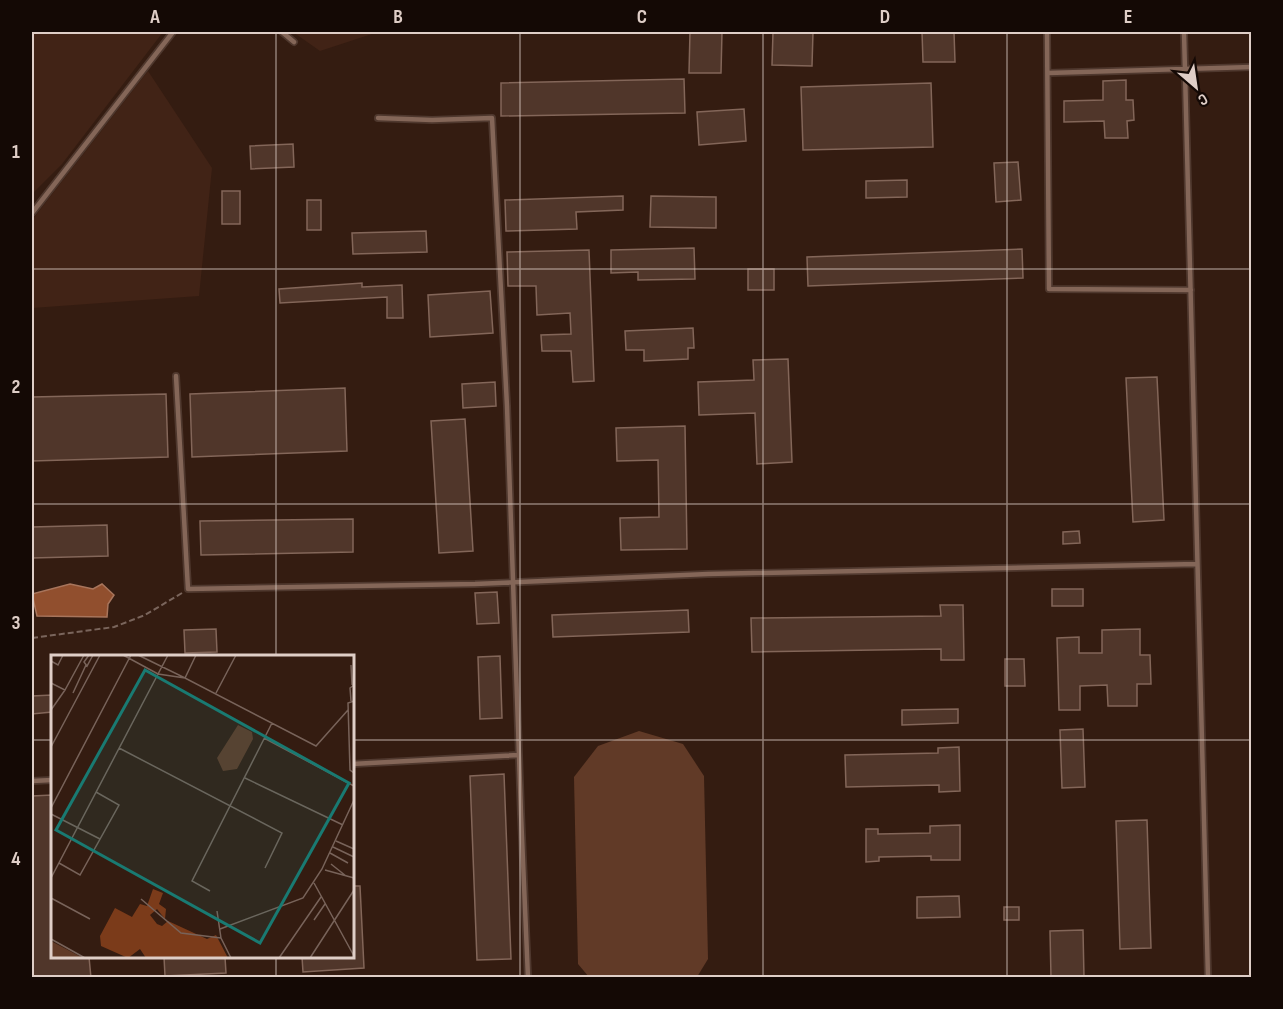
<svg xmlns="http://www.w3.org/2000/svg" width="1283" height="1009" font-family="'Sofia Sans Condensed',sans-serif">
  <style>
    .built { fill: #412316 }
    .green { fill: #613a27 }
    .water { fill: #914f2e; stroke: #a8755c; stroke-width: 1.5 }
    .building { fill: #50362a; stroke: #836659; stroke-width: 1.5 }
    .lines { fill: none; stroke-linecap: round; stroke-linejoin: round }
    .service-casing { stroke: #4f382e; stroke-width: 8 }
    .path { stroke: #7a655c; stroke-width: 2; stroke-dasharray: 6 3; stroke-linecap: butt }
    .service { stroke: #846658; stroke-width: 4.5 }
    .grid { fill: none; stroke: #dfcec7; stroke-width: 1.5; stroke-opacity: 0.55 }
    .inset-road { fill: none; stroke: #78635a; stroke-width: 1.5 }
    .view { fill: #197a72; fill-opacity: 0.15; stroke: #197a72; stroke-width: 3 }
    .inset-edge { fill: none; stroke: #dfcec7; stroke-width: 3 }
    .neatline { fill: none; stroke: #dfcec7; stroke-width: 2 }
    .grid-label { font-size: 20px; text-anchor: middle; font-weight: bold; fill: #dfcec7 }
  </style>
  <rect width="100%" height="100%" fill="#341c11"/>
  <path class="built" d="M32,32H163L62,164L32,194Z
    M293,32H378L320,51Z
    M148,71L212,168L199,296L32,308V220Z"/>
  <path class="green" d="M639,731L683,744L704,776L708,959L697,977H589L578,964L574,777L598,746Z"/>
  <path class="water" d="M70,584L93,589L102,584L114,595L108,604L107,617L37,616L32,594Z"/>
  <path class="building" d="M690,32H722L721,73H689Z
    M773,32H813L812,66L772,65Z
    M922,32H954L955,62H923Z
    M684,79L685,113L501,116V83Z
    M1126,80V100H1133L1134,120L1127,121L1128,138H1105L1104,121L1064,122V101L1103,100V81Z
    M931,83L933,147L803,150L801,87Z
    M744,109L746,141L699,145L697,112Z
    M293,144L294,167L251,169L250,146Z
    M1018,162L1021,200L996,202L994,163Z
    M907,180V197L866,198V181Z
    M222,191H240V224H222Z
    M623,196V210L576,212L577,229L506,231L505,200Z
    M651,196L716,197V228L650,227Z
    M307,200H321V230H307Z
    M426,231L427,252L353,254L352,233Z
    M694,248L695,279L638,280V272L611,273V250Z
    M1022,249L1023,278L808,286L807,257Z
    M589,250L594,381L573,382L571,351H542L541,335L571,334L570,313L537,315L536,286H508L507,252Z
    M748,269H774V290H748Z
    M362,283V287L402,285L403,318H387V297L280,303L279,289Z
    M490,291L493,333L430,337L428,295Z
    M693,328L694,348H688V359L644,361V350H626L625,331Z
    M788,359L792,462L757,464L755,413L699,415L698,382L754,380L753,360Z
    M1157,377L1164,520L1133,522L1126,378Z
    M495,382L496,406L463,408L462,384Z
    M345,388L347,451L192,457L190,394Z
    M166,394L168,457L32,461V397Z
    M465,419L473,551L439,553L431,421Z
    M685,426L687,549L621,550L620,518L659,517L658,460L617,461L616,428Z
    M353,519V552L201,555L200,521Z
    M107,525L108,556L32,558V527Z
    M1079,531L1080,543L1063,544V532Z
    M1052,589H1083V606H1052Z
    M497,592L499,623L477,624L475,593Z
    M940,605H963L964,660H941V649L752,652L751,618L941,616Z
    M688,610L689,632L553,637L552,615Z
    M216,629L217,652L185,653L184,630Z
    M1140,629V655H1150L1151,684H1137V706H1108L1107,685L1080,686V710H1059L1057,638L1079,637V653H1102V630Z
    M500,656L502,718L480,719L478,657Z
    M1005,659H1024L1025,686H1005Z
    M52,695V712L32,714V696Z
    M958,709V723L902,725V710Z
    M1083,729L1085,787L1062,788L1060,730Z
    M959,747L960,791L939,792V785L846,787L845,755L938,753V748Z
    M504,774L511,959L477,960L470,776Z
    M52,795V957H89L91,978H32V796Z
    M1147,820L1151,948L1120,949L1116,821Z
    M960,825V860H931V856L879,857V861L866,862V829H878V834L930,833V826Z
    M352,886H360L364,968L303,972L302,957H352Z
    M959,896L960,917L917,918V897Z
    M1004,907H1019V920H1004Z
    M1083,930L1084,978H1051L1050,931Z
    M164,957H225L226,973L165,976Z"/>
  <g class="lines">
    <g class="service-casing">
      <path id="service" d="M282,32L294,42
        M1047,32L1049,289L1191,290
        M1184,32L1208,978
        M1048,73L1252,67
        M378,118L432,120L492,118L507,406L521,814L528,978
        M32,213L173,32
        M176,376L188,589L475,584L708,574L1197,564
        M352,764L519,755
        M32,781L52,780"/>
    </g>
    <path class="path" d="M32,638L114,627L145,615L182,593"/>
    <use href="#service" class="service"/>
  </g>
  <path class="grid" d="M276,32V656M520,32V978M763,32V978M1007,32V978M32,269H1252M32,504H1252M32,740H52M352,740H1252M276,956V978"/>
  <g transform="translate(51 655)">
    <rect width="303" height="303" fill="#341c11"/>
    <path d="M187,70L201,77L202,84L186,114L172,116L166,103ZM0,286L32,303H0Z" fill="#613a27"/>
    <path d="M102,234L112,238L108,249L115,254L114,264L106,254L99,260L106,269L111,271L117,266L156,284L165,280L177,303H95L89,294L77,303L50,291L49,281L64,253L81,262L89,249L96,251Z" fill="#7b3b1a"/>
    <path class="inset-road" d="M38,0L33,7L36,11L42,0M72,0L107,19L134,23L265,91L297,55M87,0L134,23L145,0M0,6L7,10L12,0M300,10L301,30M0,28L14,35L0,55M14,35L33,0M22,38L35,10M165,38L185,0M300,46L299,33L303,30M303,46L297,48L299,115L303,118M213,83L303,131M0,92L49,0M68,93L231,178L214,213M194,123L292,170M0,153L80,0M0,159L49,184M285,186L303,194M282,192L303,202M279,198L297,208M8,208L29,220L68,150L45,137M280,209L295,221M274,215L303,223M0,223L117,0M263,228L303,301M159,236L141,226L221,68M0,243L39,264M90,244L130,278L170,283M166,256L170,283L180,303M263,265L274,249M169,274L252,243L271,214L303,145M0,284L34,303M228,303L270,242M259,303L303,235"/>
    <path class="view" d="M94,15L298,128L209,288L5,175Z"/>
    <rect width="303" height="303" class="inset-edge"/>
  </g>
  <rect width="1283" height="1009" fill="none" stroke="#140905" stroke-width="66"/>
  <g transform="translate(1196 87) rotate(151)" stroke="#140905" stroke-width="4.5" paint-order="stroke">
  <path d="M0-4.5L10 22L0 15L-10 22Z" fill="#dfcec7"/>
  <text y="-9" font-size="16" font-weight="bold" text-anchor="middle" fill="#dfcec7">С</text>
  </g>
  <rect x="33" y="33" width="1217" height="943" class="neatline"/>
  <g class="grid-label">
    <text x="155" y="23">A</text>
    <text x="398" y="23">B</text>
    <text x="642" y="23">C</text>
    <text x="885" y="23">D</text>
    <text x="1128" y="23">E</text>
    <text x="16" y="158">1</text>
    <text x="16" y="393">2</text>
    <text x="16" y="629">3</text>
    <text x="16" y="865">4</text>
  </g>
</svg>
